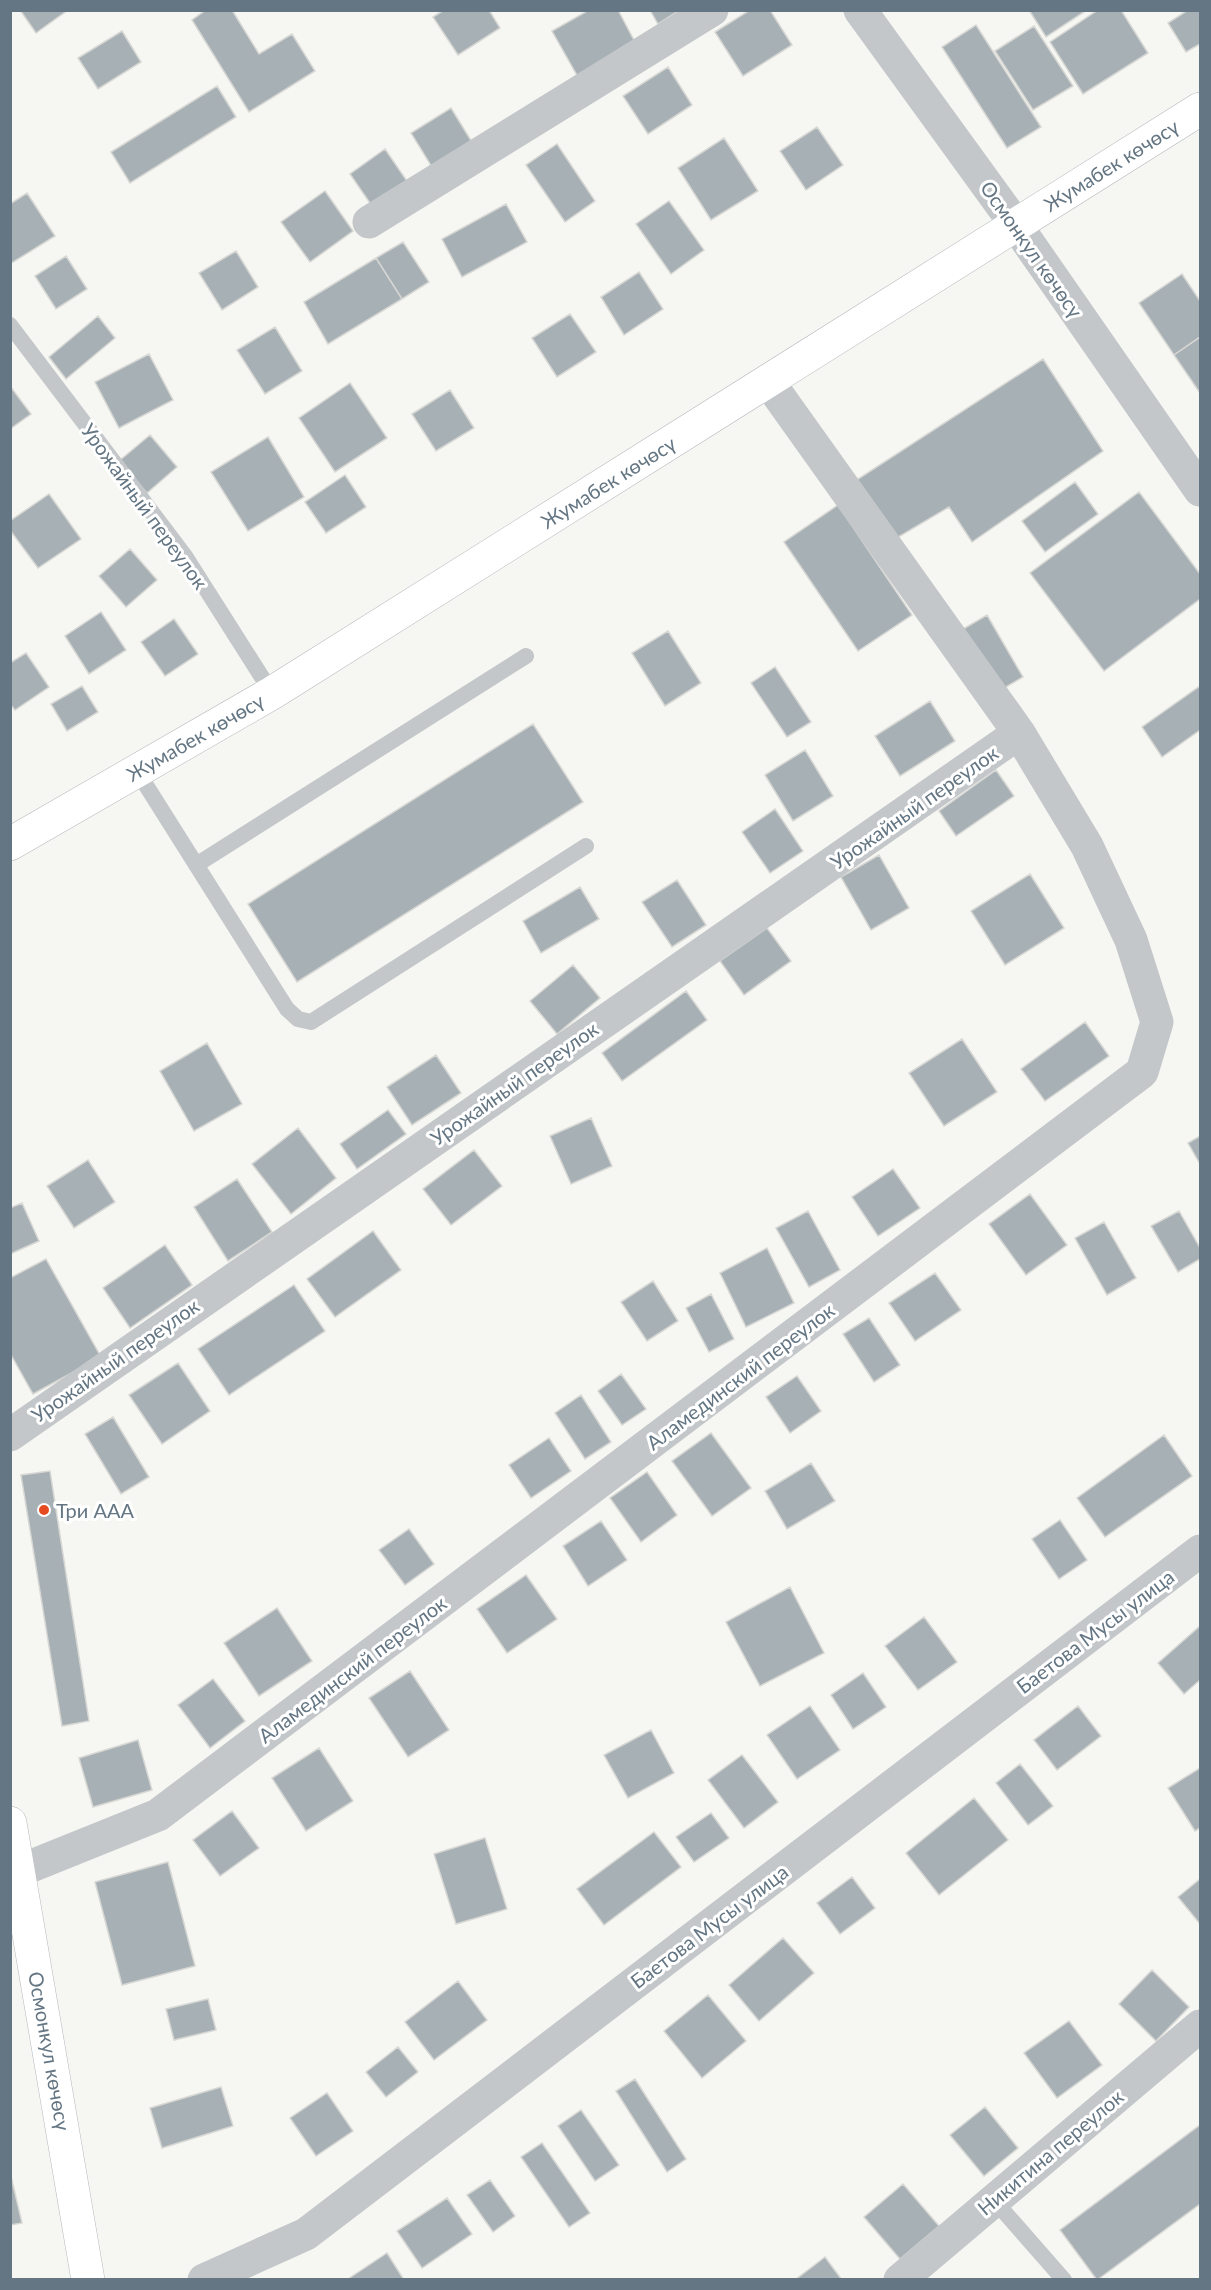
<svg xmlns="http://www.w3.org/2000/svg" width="1211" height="2290" font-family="Lato,sans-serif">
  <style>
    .building { fill: #a7b0b5; stroke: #d7d7d4; stroke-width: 1.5 }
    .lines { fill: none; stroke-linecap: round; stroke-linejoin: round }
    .secondary-casing { stroke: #b3b9bd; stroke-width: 34 }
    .lane { stroke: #c3c7ca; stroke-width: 16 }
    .street { stroke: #c3c7ca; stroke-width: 33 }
    .secondary { stroke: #fff; stroke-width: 33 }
    .poi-dot { fill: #e64a21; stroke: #fff; stroke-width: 2 }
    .labels { text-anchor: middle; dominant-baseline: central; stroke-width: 6; stroke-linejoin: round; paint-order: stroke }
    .street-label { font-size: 20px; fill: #647683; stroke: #fff }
    .poi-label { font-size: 20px; fill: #647683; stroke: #fff; text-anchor: start }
  </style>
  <rect width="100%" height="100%" fill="#f6f6f2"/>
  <path class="building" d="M20,10H68L36,33Z
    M206,10H232L259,54L292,34L315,71L249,112L192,20Z
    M444,10H489L500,28L458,55L433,17Z
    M589,10H618L636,44L578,77L552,31Z
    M650,10H680L658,24Z
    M750,10H770L792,45L743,76L715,32Z
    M1029,10H1087L1046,37Z
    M1098,10H1121L1148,53L1083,94L1050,42Z
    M1188,10H1200V44L1186,52L1168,23Z
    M976,25L1041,127L1007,148L942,47Z
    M1034,26L1073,86L1033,110L995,51Z
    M122,31L141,62L98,89L78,58Z
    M668,67L692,105L648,134L623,96Z
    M217,86L236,117L130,183L111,152Z
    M451,108L475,147L435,172L411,133Z
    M817,127L843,165L806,190L780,151Z
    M724,138L758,191L711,220L678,168Z
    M557,144L595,201L565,222L526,165Z
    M385,149L409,184L374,209L350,174Z
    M325,191L353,231L310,262L281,222Z
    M27,193L55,236L10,264V204Z
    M669,201L704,250L671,274L636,224Z
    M506,204L527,242L462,277L442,239Z
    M403,242L429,282L402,299L376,258Z
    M236,251L258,287L222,310L199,273Z
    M66,256L87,289L56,309L35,276Z
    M376,258L402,299L328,344L304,302Z
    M639,272L663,309L624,335L601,297Z
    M1182,274L1200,301V337L1174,355L1139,303Z
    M570,314L596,352L557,377L532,338Z
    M98,316L115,338L66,379L49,357Z
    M275,327L302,371L265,394L237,350Z
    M1200,337V393L1174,355Z
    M149,354L173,400L119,428L95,382Z
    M1043,359L1103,451L972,542L949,507L895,539L855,481Z
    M350,383L387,438L335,472L299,418Z
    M10,386L31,414L10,429Z
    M450,390L474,428L436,451L412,414Z
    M150,435L177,467L147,493L119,461Z
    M268,437L304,497L248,531L211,472Z
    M345,475L366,507L326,533L305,502Z
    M1075,482L1098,514L1045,552L1022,521Z
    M1139,492L1200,574V599L1104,671L1030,573Z
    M49,494L81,539L38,568L10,530V521Z
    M838,505L912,615L858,651L784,542Z
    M130,549L157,580L126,607L99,576Z
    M101,612L126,650L89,674L65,636Z
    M987,615L1023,677L994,694L958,632Z
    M174,619L198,654L165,676L141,642Z
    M668,631L701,683L665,706L632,653Z
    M26,653L49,687L15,710L10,704V663Z
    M775,667L811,722L787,737L751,683Z
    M82,686L98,712L67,731L51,704Z
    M1200,686V730L1162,757L1142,727Z
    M930,701L955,741L900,776L875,736Z
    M533,724L583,802L297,982L248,904Z
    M805,750L833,796L793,821L765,775Z
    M996,770L1014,796L956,836L939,811Z
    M775,809L803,851L770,873L742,832Z
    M879,855L909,908L871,930L841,877Z
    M1030,874L1064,928L1005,965L971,911Z
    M677,880L706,925L672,947L642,902Z
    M580,887L599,919L541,953L523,921Z
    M767,928L791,961L744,995L720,961Z
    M573,965L600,998L557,1034L530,1001Z
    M686,991L707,1020L622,1081L602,1053Z
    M1085,1022L1109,1056L1045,1101L1021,1069Z
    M962,1039L997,1092L944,1126L909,1073Z
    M207,1043L242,1104L194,1131L160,1071Z
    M436,1055L461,1093L412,1125L387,1087Z
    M388,1110L406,1134L357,1169L340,1144Z
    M591,1118L612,1166L571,1184L550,1136Z
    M298,1128L336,1178L291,1214L252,1164Z
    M1200,1136V1164L1188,1143Z
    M474,1150L502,1186L451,1225L423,1189Z
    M88,1160L115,1202L74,1228L47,1186Z
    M893,1169L920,1208L878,1236L852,1197Z
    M237,1179L272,1232L228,1261L194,1207Z
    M1030,1194L1067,1245L1026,1275L989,1224Z
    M22,1203L39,1241L10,1254V1208Z
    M808,1211L840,1270L809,1287L776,1228Z
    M1179,1211L1200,1248V1259L1178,1272L1151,1226Z
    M1104,1222L1136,1278L1107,1295L1075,1238Z
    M373,1231L401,1270L335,1317L307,1279Z
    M165,1245L192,1285L130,1328L103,1288Z
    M767,1248L794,1303L746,1327L720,1273Z
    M46,1259L101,1357L33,1394L10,1353V1278Z
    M935,1273L961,1310L915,1341L889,1303Z
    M653,1281L678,1321L647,1341L621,1302Z
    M294,1285L325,1331L229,1395L198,1349Z
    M711,1294L734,1339L709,1352L686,1308Z
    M869,1318L900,1365L874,1382L843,1334Z
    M178,1363L210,1411L162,1444L129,1395Z
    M621,1374L646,1409L622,1425L598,1391Z
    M797,1376L821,1411L790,1433L766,1397Z
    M581,1395L611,1442L585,1459L555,1413Z
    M113,1417L149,1477L121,1494L85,1434Z
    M711,1433L751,1488L712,1516L672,1461Z
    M1164,1435L1192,1476L1105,1537L1077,1498Z
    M549,1438L571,1471L531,1498L509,1465Z
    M811,1463L835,1501L787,1529L765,1491Z
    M50,1471L89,1721L62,1726L21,1475Z
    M647,1472L677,1515L641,1542L610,1498Z
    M1060,1520L1087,1560L1059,1579L1032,1539Z
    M601,1521L627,1560L588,1586L563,1546Z
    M409,1529L434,1564L405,1585L379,1550Z
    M526,1575L557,1619L507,1653L477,1609Z
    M790,1587L824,1653L760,1686L726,1622Z
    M277,1608L312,1661L259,1696L224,1643Z
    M924,1617L957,1662L918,1690L885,1646Z
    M1200,1626V1680L1184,1694L1158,1663Z
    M410,1671L449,1730L408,1757L369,1698Z
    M863,1673L886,1707L853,1729L831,1695Z
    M213,1679L245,1721L210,1748L178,1705Z
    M810,1706L840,1750L797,1779L767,1735Z
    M1078,1706L1101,1736L1057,1770L1034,1740Z
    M651,1730L674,1773L628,1798L604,1755Z
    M138,1740L152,1790L93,1807L79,1758Z
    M319,1748L353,1801L306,1831L272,1778Z
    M742,1755L778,1802L744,1828L708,1780Z
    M1020,1764L1053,1806L1028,1825L996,1783Z
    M1200,1768V1828L1195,1831L1168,1788Z
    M974,1798L1008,1840L939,1895L906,1853Z
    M232,1811L259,1848L220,1876L193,1840Z
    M711,1813L729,1838L694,1862L676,1837Z
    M654,1832L681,1867L604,1925L577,1889Z
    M485,1838L507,1909L456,1924L434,1854Z
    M168,1862L195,1966L122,1985L95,1882Z
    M852,1877L875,1908L840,1934L817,1903Z
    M1200,1879V1924L1178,1897Z
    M783,1938L814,1973L759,2021L729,1985Z
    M1152,1970L1189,2007L1156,2041L1119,2004Z
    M458,1981L487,2020L434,2060L405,2022Z
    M708,1995L746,2041L702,2078L664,2031Z
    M208,1999L216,2030L174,2040L166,2009Z
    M1069,2021L1102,2065L1057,2098L1024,2053Z
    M398,2047L418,2072L386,2097L366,2072Z
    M635,2079L686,2159L667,2172L616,2091Z
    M221,2087L233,2126L162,2148L150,2108Z
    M327,2093L353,2131L316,2156L290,2118Z
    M985,2107L1018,2148L984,2176L950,2135Z
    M581,2110L619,2165L595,2181L558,2126Z
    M1200,2125V2204L1097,2280L1060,2230Z
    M542,2143L590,2213L569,2227L521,2157Z
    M10,2172L22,2223L10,2225Z
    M490,2180L515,2216L493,2232L467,2195Z
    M903,2184L939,2226L900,2259L864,2217Z
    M447,2198L472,2234L422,2268L397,2231Z
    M387,2253L404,2280H349L348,2279Z
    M825,2257L842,2280H795Z"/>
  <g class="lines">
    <g class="secondary-casing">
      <path id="secondary" d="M10,844L272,693L1200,109
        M10,1823L88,2280"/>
    </g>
    <path class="lane" d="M10,325L185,556L272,693
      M137,771L287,1009L298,1019L311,1022L586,846
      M196,865L526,656
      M993,2199L1064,2280"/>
    <path class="street" d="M860,10L1016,225L1200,490
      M369,222L712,10
      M10,1435L1019,733
      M19,1871L158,1815L1142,1072L1157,1022L1131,940L1087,846L1019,733L768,381
      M204,2280L306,2234L1200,1551
      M900,2280L1200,2026"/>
    <use href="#secondary" class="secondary"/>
  </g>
  <circle class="poi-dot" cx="44" cy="1510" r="6"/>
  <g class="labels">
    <g class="street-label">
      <text transform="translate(1111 165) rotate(-32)">Жумабек көчөсү</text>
      <text transform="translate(1032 249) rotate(55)">Осмонкул көчөсү</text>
      <text transform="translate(608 482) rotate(-32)">Жумабек көчөсү</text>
      <text transform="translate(145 506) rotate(54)">Урожайный переулок</text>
      <text transform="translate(195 737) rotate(-30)">Жумабек көчөсү</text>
      <text transform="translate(914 807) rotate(-35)">Урожайный переулок</text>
      <text transform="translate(514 1083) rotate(-35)">Урожайный переулок</text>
      <text transform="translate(115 1360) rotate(-35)">Урожайный переулок</text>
      <text transform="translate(740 1376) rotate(-37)">Аламединский переулок</text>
      <text transform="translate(1095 1631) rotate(-37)">Баетова Мусы улица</text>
      <text transform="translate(352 1669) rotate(-37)">Аламединский переулок</text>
      <text transform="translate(709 1926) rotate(-37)">Баетова Мусы улица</text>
      <text transform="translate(50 2051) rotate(80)">Осмонкул көчөсү</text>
      <text transform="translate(1050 2152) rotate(-40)">Никитина переулок</text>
    </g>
    <g class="poi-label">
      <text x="56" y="1510">Три ААА</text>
    </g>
  </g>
  <rect width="1211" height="2290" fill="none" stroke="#647683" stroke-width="24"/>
</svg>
